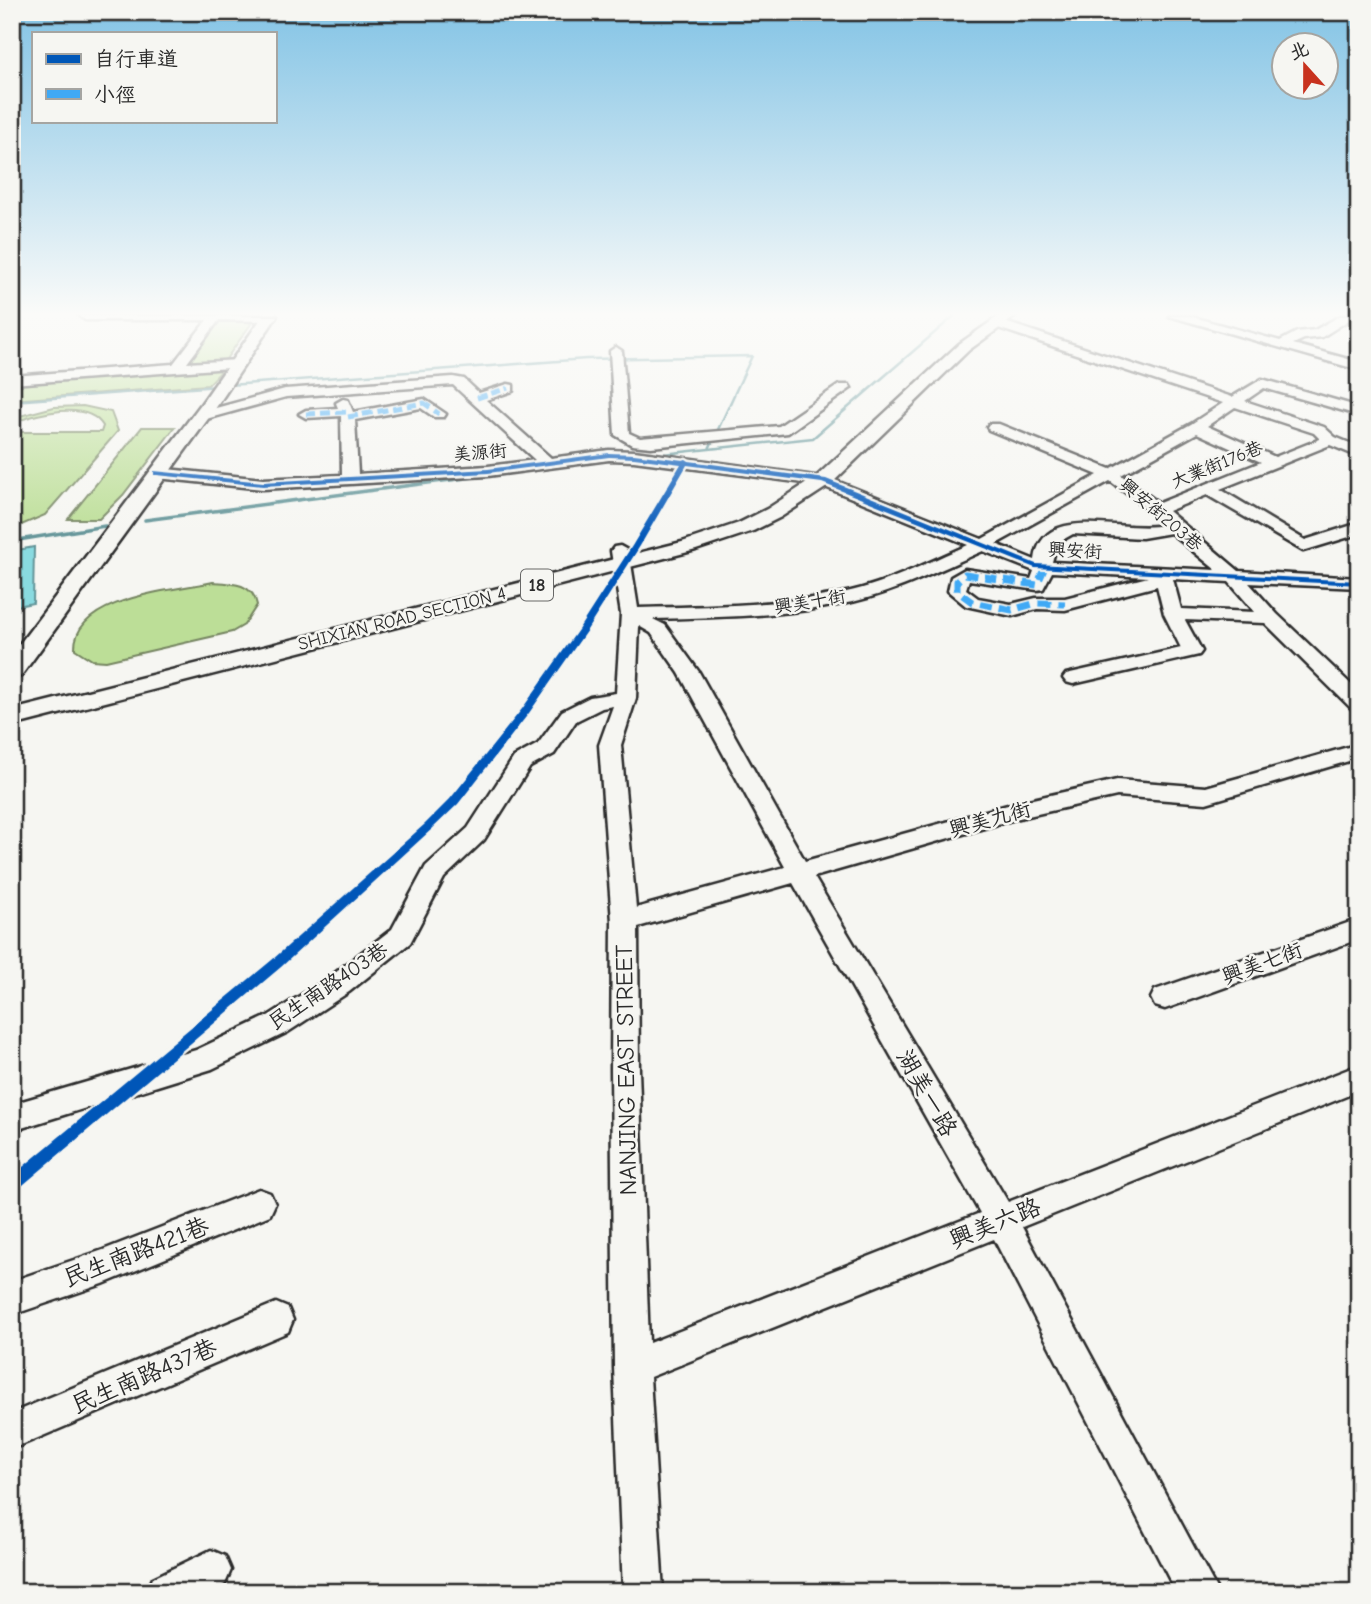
<svg xmlns="http://www.w3.org/2000/svg" width="1371" height="1604" font-family="'Comic Neue','LXGW WenKai TC',sans-serif">
  <style>
    .green { fill: #bcde97; stroke: #748461; stroke-width: 2 }
    .water { fill: #89dae0; stroke: #639498; stroke-width: 2 }
    .lines { fill: none; stroke-linecap: round; stroke-linejoin: round }
    .stream-far1 { stroke: #639498; stroke-width: 2.5 }
    .stream { stroke: #639498; stroke-width: 3.5 }
    .minor-casing { stroke: #2b2b2b; stroke-width: 5 }
    .major-casing { stroke: #2b2b2b; stroke-width: 5 }
    .minor { fill: #f6f6f2; fill-rule: evenodd }
    .major { fill: #f6f6f2; fill-rule: evenodd }
    .quiet-far1 { stroke: #3fa9f5; stroke-width: 5; stroke-dasharray: 10 5; stroke-linecap: butt }
    .quiet { stroke: #3fa9f5; stroke-width: 7; stroke-dasharray: 13 7; stroke-linecap: butt }
    .cycleway-casing { stroke: #f6f6f2; stroke-width: 5 }
    .cycleway { fill: #0057b8; fill-rule: evenodd }
    .labels { text-anchor: middle; dominant-baseline: central; stroke-width: 5; stroke-linejoin: round; paint-order: stroke }
    .far-street-label { font-size: 18px; fill: #2b2b2b; stroke: #f6f6f2 }
    .shield { fill: #f6f6f2; stroke: #686867; stroke-width: 2 }
    .shield-label { font-size: 19px; font-weight: bold; fill: #2b2b2b }
    .street-label { font-size: 21px; fill: #2b2b2b; stroke: #f6f6f2 }
    .near-street-label { font-size: 24px; fill: #2b2b2b; stroke: #f6f6f2 }
  </style>
  <rect width="100%" height="100%" fill="#f6f6f2"/>
  <filter id="ink" filterUnits="userSpaceOnUse"><feTurbulence type="fractalNoise" baseFrequency=".0143" numOctaves="2"/><feDisplacementMap in="SourceGraphic" scale="14" xChannelSelector="R" yChannelSelector="G"/><feConvolveMatrix kernelMatrix="1 2 1 2 8 2 1 2 1" color-interpolation-filters="sRGB"/></filter>
  <g filter="url(#ink)">
    <path class="green" d="M219,322H249L251,324L226,359L220,362L191,364L188,360Z
      M227,365L208,385L12,400V383Z
      M83,406L111,412L118,431L45,515L12,529V432H101L103,426C87,399 36,414 12,423V418L54,407Z
      M142,427H175L123,495L99,519H68Z
      M213,582C232,583 253,583 257,605L244,625L232,632L106,661L92,660L75,649C73,597 176,590 213,582Z"/>
    <path class="water" d="M34,547L33,603L12,607V551Z"/>
    <g class="lines">
      <path class="stream-far1" d="M228,385L586,359L752,356L709,449L813,438L954,316
        M12,401L219,386
        M654,455L709,449"/>
      <path class="stream" d="M145,520L482,476
        M12,541L105,526"/>
      <g class="minor-casing">
        <path id="minor" d="M79,316H275L276,317L270,321L219,320L187,363L238,360L243,361V367L12,384V376L173,364L207,320H85Z
          M1169,316H1189L1280,341L1297,332L1315,330L1340,316H1355L1322,337L1304,339L1293,344L1359,362V370Z
          M996,319L1232,397L1262,379L1356,406V412L1351,413L1264,388L1245,401L1324,427L1335,437L1359,447V457L1330,445L1220,489L1305,540L1359,523V534L1303,551L1207,495L1168,511L1239,571L1359,578V588L1249,583L1277,614L1359,692V710L1352,709L1265,623L1185,620L1202,651L1199,655L1073,684L1066,682L1063,678L1066,674L1181,648L1164,614L1157,586L1065,610L1037,609L1012,616L966,606L948,591L951,577L965,569L1031,579L1034,571L983,551C937,571 891,595 842,604C780,617 716,617 653,619L665,625L699,672L805,861L1015,803L1117,780L1206,787L1359,744V758L1206,803L1117,796L1015,819L814,877L1008,1202L1359,1065V1091L1022,1227L1218,1592H1176L994,1239L650,1377L663,1592H623L614,1367L611,1070L612,921L599,745L613,706L602,708L576,721L554,754L530,767L484,840L444,878L410,943L349,992L288,1032L212,1069L12,1131V1104L196,1050L268,1016L331,976L392,929L426,866L468,828L514,757L538,744L562,711L590,697L616,693L621,614L611,551L614,547L620,546L629,551L638,608C705,606 771,606 837,594C883,586 926,563 968,545L820,485L634,461L609,460L488,476L263,489L157,478L149,473L157,468L263,479L342,475L341,416L306,418L299,414L306,410L338,408L336,403L343,399L348,400L353,412L424,399L446,414L444,417H434L421,408L355,420L358,474L488,466L535,460L453,385L286,397L199,421L192,417L194,414L285,389L453,377L464,379L479,393L508,384L513,385V391L486,400L551,458L609,450L634,451L829,478L982,539L1098,475L989,430L987,427L989,424H999L1110,469L1191,424L1223,403L992,326V320ZM1235,407L1314,433L1320,439L1275,457L1207,426ZM1197,433L1261,462L1159,503L1121,475ZM1110,481L1151,512L1163,525C1125,534 1042,501 1035,560L996,544ZM1171,533L1216,570L1052,562L1057,543L1073,534L1142,538ZM1052,572L1148,577L1065,598H1036L1011,604L978,598L966,589L969,580L1037,590L1043,589ZM1173,579L1229,582L1255,612L1181,609ZM639,626L651,633L679,673L785,867L636,908L621,745L636,698ZM793,883L980,1213L649,1343L639,1070L638,927Z
          M616,347L622,351L629,433L640,438L779,426L839,385H849L851,388L788,433L651,447L632,445L615,435L610,351Z
          M1359,919V939L1165,1009L1155,1006L1151,998L1155,990Z
          M259,1189L270,1193L275,1204L270,1215L103,1284L12,1315V1281L103,1250Z
          M276,1303L288,1308L293,1320L288,1332L12,1449V1413Z
          M211,1550L225,1556L231,1570L225,1584L210,1592H147L153,1578Z"/>
      </g>
      <g class="major-casing">
        <path id="major" d="M263,316H277L213,412L21,676L12,678V654L201,404Z
          M999,316H1016L969,350L830,485L781,517L753,531L696,550L12,726V710L682,542L739,523L767,509L816,477L959,344Z"/>
      </g>
      <use href="#minor" class="minor"/>
      <use href="#major" class="major"/>
      <path class="quiet-far1" d="M477,398L508,388
        M306,414L346,412
        M348,417L424,403L439,414"/>
      <path class="quiet" d="M1045,567L1037,585L965,574L957,581V591L972,602L1012,610L1036,603L1065,604"/>
      <g class="cycleway-casing">
        <path id="cycleway" d="M609,453L634,454L683,460L686,459L689,461L826,479L1036,564L1359,581V585L1035,568L822,483L687,465L640,546L587,630L529,713L458,804L432,829L281,967L17,1190L12,1192V1176L272,960L425,824L450,799L522,709L578,630L632,546L681,464L634,458L609,457L488,473L263,486L157,475H154V471L263,482L488,469Z"/>
      </g>
      <use href="#cycleway" class="cycleway"/>
    </g>
  </g>
  <linearGradient id="sky" x2="0" y2="1"><stop stop-color="#82c3e5"/><stop offset="0.58" stop-color="#fbfbf9"/><stop offset="1" stop-color="#fbfbf9" stop-opacity="0"/></linearGradient>
  <rect width="1371" height="541" fill="url(#sky)"/>
  <g class="labels">
    <g class="far-street-label">
      <text transform="translate(480 453) rotate(-5)">美源街</text>
      <text transform="translate(1217 465) rotate(-22)">大業街176巷</text>
      <text transform="translate(1161 515) rotate(40)">興安街203巷</text>
      <text transform="translate(1075 551) rotate(3)">興安街</text>
      <text transform="translate(810 602) rotate(-9)">興美十街</text>
      <text transform="translate(402 619) rotate(-14)">SHIXIAN ROAD SECTION 4</text>
    </g>
    <rect class="shield" x="521" y="569.5" width="32" height="31" rx="5"/>
    <g class="shield-label">
      <text x="537" y="585">18</text>
    </g>
    <g class="street-label">
      <text transform="translate(990 819) rotate(-15)">興美九街</text>
      <text transform="translate(1262 963) rotate(-20)">興美七街</text>
      <text transform="translate(328 986) rotate(-34)">民生南路403巷</text>
    </g>
    <g class="near-street-label">
      <text transform="translate(626 1070) rotate(-91)">NANJING EAST STREET</text>
      <text transform="translate(927 1093) rotate(60)">湖美一路</text>
      <text transform="translate(995 1223) rotate(-22)">興美六路</text>
      <text transform="translate(136 1252) rotate(-21)">民生南路421巷</text>
      <text transform="translate(144 1376) rotate(-23)">民生南路437巷</text>
    </g>
  </g>
  <rect width="1371" height="1604" fill="none" stroke="#f6f6f2" stroke-width="42"/>
  <rect x="21" y="21" width="1329" height="1562" fill="none" stroke="#2b2b2b" stroke-width="2.5" filter="url(#ink)"/>
  <rect x="32" y="32" width="245" height="91" fill="#f6f6f2" stroke="#a5a5a2" stroke-width="2"/>
  <rect x="46" y="54" width="35" height="10" fill="#0057b8" stroke="#a5a5a2" stroke-width="2"/>
  <text x="94" y="66" font-size="21" fill="#2b2b2b">自行車道</text>
  <rect x="46" y="89" width="35" height="10" fill="#3fa9f5" stroke="#a5a5a2" stroke-width="2"/>
  <text x="94" y="102" font-size="21" fill="#2b2b2b">小徑</text>
  <g transform="translate(1305 66) rotate(339)"><circle r="33" fill="#f6f6f2" stroke="#a5a5a2" stroke-width="2"/>
  <path d="M0-5L12 26L0 18L-12 26Z" fill="#c8321e"/>
  <text y="-10" font-size="19" font-weight="bold" text-anchor="middle" fill="#2b2b2b">北</text>
  </g>
</svg>
